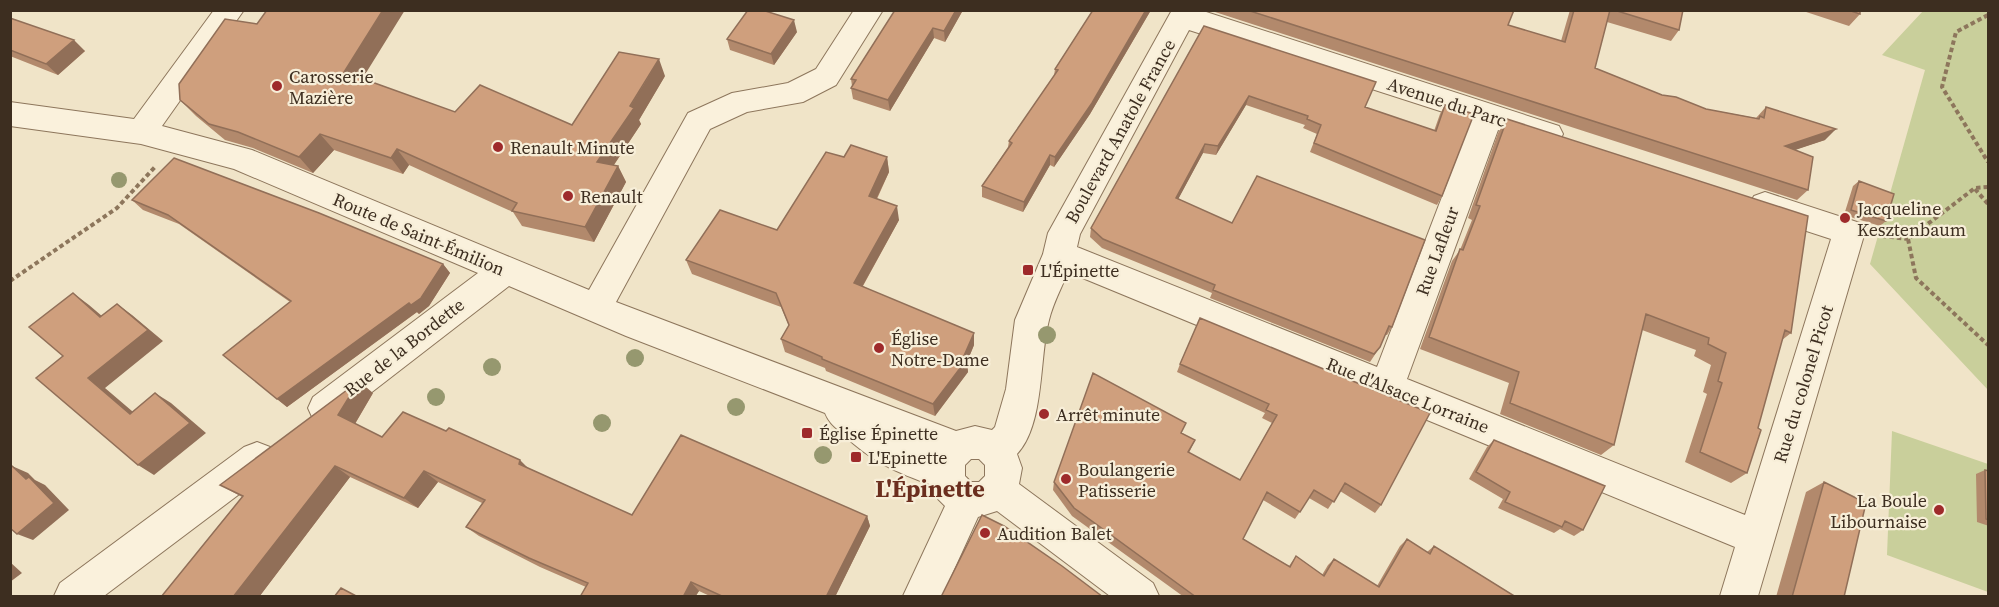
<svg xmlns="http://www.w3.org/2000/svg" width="1999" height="607" font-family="'Source Serif 4',serif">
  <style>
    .green { fill: #c9cf9b }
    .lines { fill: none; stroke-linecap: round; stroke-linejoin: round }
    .minor-casing { stroke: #8d765c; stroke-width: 2 }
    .path { stroke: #8d765c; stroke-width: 4; stroke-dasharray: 4.5 3; stroke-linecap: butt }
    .minor { fill: #faf1dc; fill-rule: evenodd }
    .tree { fill: #96986f }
    .wall { fill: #b2896c }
    .shaded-wall { fill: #916f58 }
    .building { fill: #cf9f7d; stroke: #916f58; stroke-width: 1.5 }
    .poi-dot { fill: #9e2a2b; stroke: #f7eed8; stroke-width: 2 }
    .labels { text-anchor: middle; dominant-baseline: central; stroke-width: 4.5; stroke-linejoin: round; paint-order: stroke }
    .poi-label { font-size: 18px; fill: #3d2e20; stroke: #f7eed8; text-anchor: start }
    .street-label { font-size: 18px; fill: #3d2e20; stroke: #f7eed8 }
    .district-label { font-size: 24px; font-weight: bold; fill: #6b2e1e; stroke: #f7eed8 }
  </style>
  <rect width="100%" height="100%" fill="#f0e4c8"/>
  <path class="green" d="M1923,11H1988V390L1870,264L1925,70L1882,55Z
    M1892,431L1988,464V592L1887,555Z"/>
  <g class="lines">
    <g class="minor-casing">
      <path id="minor" d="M214,10H244L162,126L252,150L589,290L688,113L732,93L788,83L816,69L854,10H883L836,85L803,102L747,112L710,129L616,302L956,431L975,426L992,430L995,427L1006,389L1015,320L1043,254L1048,233L1172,10H1200L1559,126L1563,134L1559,142L1548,146L1498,130L1407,379L1745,515L1831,239L1754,214L1749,205L1754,196L1765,192L1860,223L1865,232L1758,596H1720L1735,547L1068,272C1062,287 1053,303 1049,320C1039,357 1045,424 1017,454L1022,468L1019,484L1153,583L1159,596H1110L997,511L978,517L942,596H903L945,506L938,499L932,485C897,473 869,460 843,434C835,427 829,423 825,413L626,336L509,286L337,419L325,424L313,419L308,408L313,397L478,273L234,169L141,144L10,126V102L134,119ZM1189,30L1471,121L1377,367L1077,247L1080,234ZM971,459H979L985,465V476L979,482H971L965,476V465Z
        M257,442L270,447L275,459L270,471L104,596H54L60,583L244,447Z"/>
    </g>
    <path class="path" d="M1988,15L1956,32L1942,87L1988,162
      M1988,187L1975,188L1908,239L1916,278L1988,345
      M1975,189L1988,204
      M1882,236L1908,239
      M10,281L117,208L155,167"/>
    <use href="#minor" class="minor"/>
  </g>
  <g class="tree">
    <circle cx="119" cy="180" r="8"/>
    <circle cx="1047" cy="335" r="9"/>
    <circle cx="635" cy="358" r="9"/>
    <circle cx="492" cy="367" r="9"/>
    <circle cx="436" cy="397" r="9"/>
    <circle cx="736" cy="407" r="9"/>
    <circle cx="602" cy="423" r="9"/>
    <circle cx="823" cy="455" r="9"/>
  </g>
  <path class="wall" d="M895,10H963L945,42L934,38L890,111L853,99L851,88L852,86L851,79Z
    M1093,10H1151L1090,114L1054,167L1050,165L1023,212L982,197V186L1008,147L1009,141L1054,76L1055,69Z
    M1215,10H1514L1508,25L1561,41L1570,10H1683L1679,30L1671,41L1607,22L1595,68L1662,95L1706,109L1756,118L1766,107L1825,140L1794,150L1808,190L1797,200L1215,12Z
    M1800,10H1860V14L1849,26Z
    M10,18L85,51L58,75L10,56Z
    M1204,26L1365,107L1434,131L1440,114L1445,105L1442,196L1437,205L1310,152L1317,134L1303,128L1305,125L1246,105L1216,155L1203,153L1178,199L1392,327L1387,335H1385L1380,347L1370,362L1210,298L1212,293L1102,248L1090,237L1091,228Z
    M797,32L774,65L730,50L727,39Z
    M665,76L639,120L641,124L614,165L618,166L626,182L594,242L522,226L513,212L409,165L403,174L334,150L313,173L253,148L225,140L196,116L180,100L363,79L455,112L572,125Z
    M1507,119L1791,333L1782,340L1758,428L1747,473L1731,483L1685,462L1707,394L1703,392L1711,365L1694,356L1696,350L1642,330L1614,445L1601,455L1500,414L1509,383L1420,349L1452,261L1460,250L1472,220L1468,218L1498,133Z
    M844,157H887L889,172L877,199L899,220L863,286L974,345L967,362L968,372L935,416L826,371L825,368L785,352L781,339L789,326L781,307L692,274L686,260L777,230Z
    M1859,181L1886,221L1880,226L1844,215L1853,186Z
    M132,200L443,264L450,273L429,306L419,314L417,312L287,407L277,399L290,302L179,224L143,210Z
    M1200,318L1381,505L1375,513L1340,491L1328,509L1309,498L1295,519L1263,500L1243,539L1289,566L1296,556L1322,575L1328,565L1334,559L1377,586L1400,546L1407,539L1427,552L1434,546L1516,597H1184L1072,516L1053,490L1054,482L1182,433L1195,440L1189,453L1240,480L1272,423L1262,418L1265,413L1177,372L1180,364Z
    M373,393L355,424L382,437L528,468L632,515L867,516L870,526L835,597H712L699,591L695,597H580L586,587L540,567L479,536L466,527L482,503L438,482L418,508L350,477L259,597H161L242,497L220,485Z
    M1494,440L1583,530L1574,536L1560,529L1554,533L1498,508L1503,499L1469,479L1487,447Z
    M1985,470L1989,471V526L1977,522L1976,474Z
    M1824,482L1844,597H1776L1806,492Z"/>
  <path class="shaded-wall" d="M383,10H405L356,89L344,72Z
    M956,10H963L945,42L944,31Z
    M1146,10H1151L1090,114L1054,167L1055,157Z
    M794,20L797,32L774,65L771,54Z
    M933,28L934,38L890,111L888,100Z
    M74,40L85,51L58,75L46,64Z
    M659,59L665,76L639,120L641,124L605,178L597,162Z
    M1249,96L1246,105L1216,155L1218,146Z
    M1836,129L1825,140L1774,157L1785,146Z
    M320,134L334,150L313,173L299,157Z
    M1205,144L1203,153L1174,207L1176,198Z
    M397,149L409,165L403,174L391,158Z
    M1050,155V165L1023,212L1024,202Z
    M887,157L889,172L871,210L869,196Z
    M618,166L626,182L594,242L585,227Z
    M897,206L899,220L857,296L854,283Z
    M443,264L450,273L429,306L419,314L417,312L287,407L277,399Z
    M73,293L89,305L116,328L100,317Z
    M117,304L132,315L163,341L105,388L146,423L130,414L88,378Z
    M974,333V345L967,362L968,372L935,416L933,404L963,358Z
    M359,381L373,393L353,427L338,415Z
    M155,393L171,403L206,433L154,475L138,465Z
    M520,460L531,471L519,464Z
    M12,466L28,473L35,480L45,485L69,510L33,540L17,534L26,479Z
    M335,466L350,477L259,597H233Z
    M424,471L438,482L418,508L404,498Z
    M867,516L870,526L835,597H826Z
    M10,562L22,573L10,582Z
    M691,582L699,591L695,597H683Z"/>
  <path class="building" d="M267,10H383L344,72L455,112L480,85L572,125L619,52L659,59L630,106L634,108L597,162L618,166L585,227L512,211L517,203L397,149L391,158L320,134L299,157L238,132L209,124L180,100L179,84L225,19L257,24Z
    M748,10H762L794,20L771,54L727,39Z
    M895,10H956L944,31L933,28L888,100L851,88L856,80L851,79Z
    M1093,10H1146L1092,103L1055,157L1050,155L1024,202L982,186L1012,143L1009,141L1058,70L1055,69Z
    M1247,10H1514L1508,25L1565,42L1574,10H1610L1595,68L1662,95L1676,97L1706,109L1759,119L1760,116L1764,118L1766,107L1836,129L1785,146L1813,157L1808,190Z
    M1614,10H1683L1679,30Z
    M1848,10H1860V14Z
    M10,18L74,40L46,64L10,50Z
    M1204,26L1376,82L1365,107L1436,131L1445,105L1474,114L1442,196L1314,143L1321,125L1307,119L1308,116L1249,96L1218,146L1205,144L1176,198L1232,223L1257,176L1425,240L1392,327L1389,326L1380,347L1374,354L1213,290L1215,285L1103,239L1091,228Z
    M1507,119L1808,216L1791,333L1785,330L1758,428L1761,430L1747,473L1700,452L1722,383L1718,381L1726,353L1708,344L1709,338L1646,314L1614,445L1510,403L1519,372L1429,337L1460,249L1463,250L1480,206L1476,205Z
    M851,145L887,157L869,196L897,206L854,283L974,333L963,358L967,359L933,404L822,359V357L781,339L789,325L776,293L686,260L720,210L777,230L826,152L844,157Z
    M174,158L319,213L443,264L421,298L411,305L409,303L277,399L223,355L291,301L168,215L132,200Z
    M1859,181L1894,194L1886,221L1851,210Z
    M73,293L100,317L117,304L148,330L88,378L130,414L155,393L190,423L138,465L36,378L63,356L29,327Z
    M1200,318L1430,413L1381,505L1345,483L1334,502L1314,490L1300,512L1267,492L1243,539L1290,567L1296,556L1324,576L1334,559L1379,587L1407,539L1430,554L1434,546L1516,597H1196L1074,508L1054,482L1093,373L1186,423L1181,433L1195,440L1188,452L1240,480L1277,415L1266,410L1269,404L1180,364Z
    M359,381L338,415L382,437L403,412L446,431L449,428L520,460L519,464L632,515L681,435L867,516L826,597H724L691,582L683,597H580L588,583L529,558L466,527L485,500L424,471L404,498L335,466L233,597H161L243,496L220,485Z
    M1494,440L1605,486L1583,530L1565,521L1562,527L1505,502L1510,492L1476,472Z
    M12,466L26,479L29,477L54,503L17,534L10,528V468Z
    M1985,470L1989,471V520L1986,519Z
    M1824,482L1866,503L1844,597H1792Z
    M982,515L1004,526L1062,566L1103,597H941Z
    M341,588L358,597H334Z"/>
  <g class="poi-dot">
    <circle cx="277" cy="86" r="6"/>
    <circle cx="498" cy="147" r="6"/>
    <circle cx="568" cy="196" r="6"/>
    <circle cx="1845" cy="218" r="6"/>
    <rect x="1022" y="264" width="12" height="12" rx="3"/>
    <circle cx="879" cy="348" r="6"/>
    <circle cx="1044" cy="414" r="6"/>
    <rect x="801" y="427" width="12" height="12" rx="3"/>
    <rect x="850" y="451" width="12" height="12" rx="3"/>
    <circle cx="1066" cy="479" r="6"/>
    <circle cx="1939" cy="510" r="6"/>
    <circle cx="985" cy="533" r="6"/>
  </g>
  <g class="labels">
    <g class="poi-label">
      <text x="289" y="76">Carosserie<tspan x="289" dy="21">Mazière</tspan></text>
      <text x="510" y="147">Renault Minute</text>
      <text x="580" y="196">Renault</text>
      <text x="1857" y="208">Jacqueline<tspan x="1857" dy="21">Kesztenbaum</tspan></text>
      <text x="1040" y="270">L'Épinette</text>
      <text x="891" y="338">Église<tspan x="891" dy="21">Notre-Dame</tspan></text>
      <text x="1056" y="414">Arrêt minute</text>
      <text x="819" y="433">Église Épinette</text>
      <text x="868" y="457">L'Epinette</text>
      <text x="1078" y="469">Boulangerie<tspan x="1078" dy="21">Patisserie</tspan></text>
      <text x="1927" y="500" text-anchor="end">La Boule<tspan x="1927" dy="21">Libournaise</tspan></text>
      <text x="997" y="533">Audition Balet</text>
    </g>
    <g class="street-label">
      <text transform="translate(1447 102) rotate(18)">Avenue du Parc</text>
      <text transform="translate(1120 131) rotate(-61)">Boulevard Anatole France</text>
      <text transform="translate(419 234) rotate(23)">Route de Saint-Émilion</text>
      <text transform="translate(1437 251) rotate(-70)">Rue Lafleur</text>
      <text transform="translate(404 347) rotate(-38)">Rue de la Bordette</text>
      <text transform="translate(1803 384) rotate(-73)">Rue du colonel Picot</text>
      <text transform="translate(1408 395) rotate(22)">Rue d'Alsace Lorraine</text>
    </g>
    <g class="district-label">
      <text x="930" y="488">L'Épinette</text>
    </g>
  </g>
  <rect width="1999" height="607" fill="none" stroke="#3d2e20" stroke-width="24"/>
</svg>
